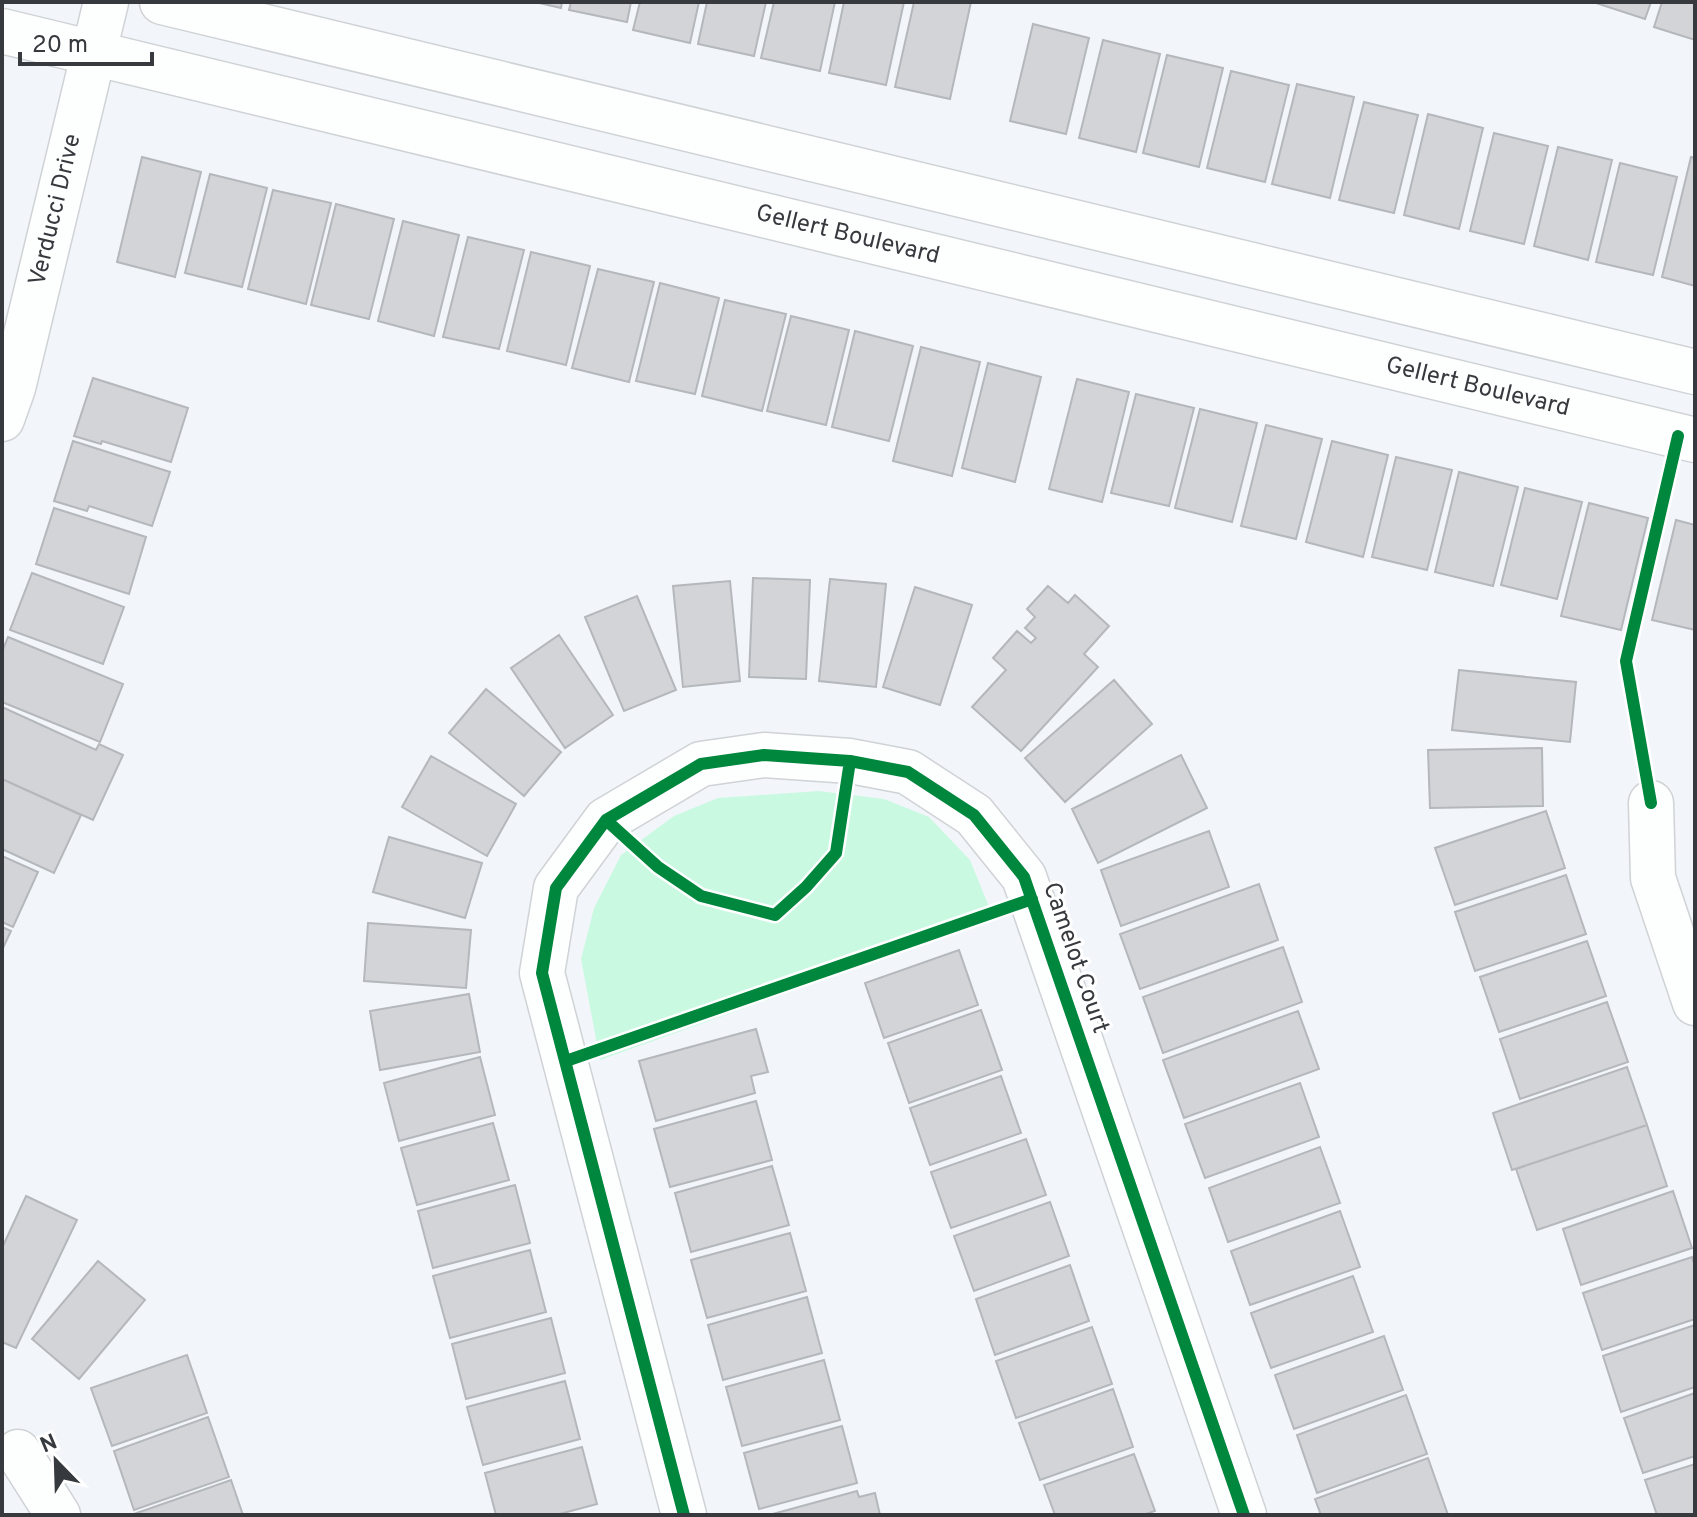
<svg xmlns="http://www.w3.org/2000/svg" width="1697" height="1517" font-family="Overpass,sans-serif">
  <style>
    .green { fill: #caf9e2 }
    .building { fill: #d2d4d8; stroke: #b4b7bb; stroke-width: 2 }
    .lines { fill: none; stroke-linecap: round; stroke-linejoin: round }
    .street-casing { stroke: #cfd3d6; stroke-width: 47 }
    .secondary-casing { stroke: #cfd3d6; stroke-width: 47 }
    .street { stroke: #fdfefe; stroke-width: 44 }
    .secondary { stroke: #fdfefe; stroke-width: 44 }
    .cycleway-casing { stroke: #fff; stroke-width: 17 }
    .cycleway { stroke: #00873e; stroke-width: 12 }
    .labels { text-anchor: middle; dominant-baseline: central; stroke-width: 6; stroke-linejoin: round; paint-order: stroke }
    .street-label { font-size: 24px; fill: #36393d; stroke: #fff }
  </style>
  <rect width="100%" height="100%" fill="#f2f6fa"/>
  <path class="green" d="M819,791L884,799L929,817L970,860L994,919L600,1060L581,959L594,908L621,855L674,816L718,798Z"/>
  <path class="building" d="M535,2H562L561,8Z
    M571,2H631L627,22L569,10Z
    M640,2H699L690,43L633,30Z
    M707,2H766L754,56L698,44Z
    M774,2H835L820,71L761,58Z
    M844,2H904L886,85L829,73Z
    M914,2H971L950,99L895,87Z
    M1593,2H1651L1645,19Z
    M1662,2H1695V40L1654,27Z
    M1033,24L1089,38L1066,134L1010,121Z
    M1103,40L1160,54L1136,152L1079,138Z
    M1167,55L1223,68L1199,167L1143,153Z
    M1231,71L1289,85L1265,182L1207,168Z
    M1297,84L1354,97L1330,198L1272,184Z
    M1364,102L1418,115L1394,213L1339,200Z
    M1428,114L1483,128L1459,229L1404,215Z
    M1494,133L1548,146L1524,244L1470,231Z
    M1558,147L1612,160L1588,260L1534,246Z
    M142,157L201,172L175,277L117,262Z
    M1691,157L1695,158V286L1662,277Z
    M1620,163L1677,177L1653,275L1596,262Z
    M210,174L267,188L242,287L185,273Z
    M273,190L331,203L306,304L248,289Z
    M336,204L394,219L369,319L311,305Z
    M403,221L459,235L434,336L378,321Z
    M468,237L524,250L499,349L443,337Z
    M531,252L590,266L566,365L507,351Z
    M598,269L654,282L629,382L572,368Z
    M660,283L719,298L695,394L636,381Z
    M725,300L786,314L762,411L702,396Z
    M791,316L849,330L826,425L767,411Z
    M855,331L913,346L889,441L832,427Z
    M921,347L980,362L952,476L893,461Z
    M988,363L1041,377L1015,482L962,468Z
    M93,378L188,408L171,462L102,441L101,444L74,436Z
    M1077,379L1129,392L1102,502L1049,489Z
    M1136,394L1194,408L1169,506L1111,493Z
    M1200,409L1257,423L1232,522L1175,508Z
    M1266,425L1322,439L1296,539L1241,526Z
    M73,441L170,472L152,526L89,506L87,511L54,501Z
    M1332,441L1388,455L1363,557L1306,542Z
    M1396,457L1452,470L1427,570L1372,557Z
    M1459,472L1518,487L1493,586L1435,572Z
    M1525,488L1582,502L1557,599L1501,585Z
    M1589,503L1648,518L1621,630L1561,616Z
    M54,508L146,537L129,594L36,564Z
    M1676,520L1695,525V630L1652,620Z
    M32,573L124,607L103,664L10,630Z
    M753,578L810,580L806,679L749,677Z
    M830,579L886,584L876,687L819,681Z
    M730,581L740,681L683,687L673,586Z
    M1048,586L1068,603L1075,595L1109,626L1084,654L1098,667L1021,751L972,707L1006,670L993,658L1017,631L1031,643L1036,638L1025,628L1035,617L1027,609Z
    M915,587L972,605L940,705L883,687Z
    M637,596L676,690L624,711L585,617Z
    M559,635L613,715L565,748L511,668Z
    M8,637L123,684L100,742L2,702V652Z
    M1459,670L1576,682L1570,742L1452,730Z
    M1114,680L1152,724L1065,802L1025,758Z
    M486,689L561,752L524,796L449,733Z
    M2,707L96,750L99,744L123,755L93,820L2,779Z
    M1542,748L1543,806L1430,808L1428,750Z
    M1181,755L1207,808L1098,863L1072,809Z
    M431,756L516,804L487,856L402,807Z
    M2,779L81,815L54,873L2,849Z
    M1546,811L1565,868L1455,905L1435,848Z
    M1209,831L1229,887L1121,926L1101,870Z
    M389,837L482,863L465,918L373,892Z
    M2,856L38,872L13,927L2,922Z
    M1566,875L1586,934L1475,971L1455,912Z
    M1259,884L1278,940L1140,989L1120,934Z
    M368,923L471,930L466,988L364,981Z
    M2,927L11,931L2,950Z
    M1587,941L1606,996L1499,1032L1480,977Z
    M1283,947L1302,1002L1163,1053L1143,997Z
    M959,950L978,1005L884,1038L865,983Z
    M469,994L480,1052L380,1070L370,1011Z
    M1607,1002L1628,1062L1520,1099L1500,1039Z
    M981,1010L1002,1070L909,1103L888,1043Z
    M1298,1011L1319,1069L1184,1118L1163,1060Z
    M756,1029L768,1072L751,1076L755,1093L656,1121L639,1061Z
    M480,1057L495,1115L399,1141L384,1083Z
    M1627,1067L1647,1125L1512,1170L1493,1113Z
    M1001,1076L1021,1133L930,1165L910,1108Z
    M1300,1083L1319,1137L1205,1178L1185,1124Z
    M756,1101L772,1160L670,1187L654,1129Z
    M493,1123L509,1180L417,1205L401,1148Z
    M1647,1125L1667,1186L1537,1230L1516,1169Z
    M1026,1139L1046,1195L951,1228L931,1172Z
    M1320,1147L1340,1203L1228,1242L1209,1188Z
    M772,1166L789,1225L691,1252L675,1193Z
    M515,1185L530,1243L433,1268L418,1211Z
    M1673,1191L1692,1248L1581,1285L1563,1229Z
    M26,1196L77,1220L16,1348L2,1342V1248Z
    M1050,1202L1069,1256L974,1291L954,1236Z
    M1340,1211L1360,1267L1250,1305L1231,1251Z
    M790,1233L806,1291L707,1318L691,1260Z
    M530,1250L546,1312L450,1338L433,1276Z
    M1692,1257L1695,1267V1319L1602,1350L1583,1293Z
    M98,1261L145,1300L79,1379L32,1339Z
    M1070,1265L1089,1321L995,1355L976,1299Z
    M1353,1276L1373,1332L1271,1368L1251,1313Z
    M807,1297L822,1353L723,1380L708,1325Z
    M551,1318L565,1373L466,1399L452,1344Z
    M1695,1325V1387L1621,1412L1603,1356Z
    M1092,1327L1112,1384L1016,1418L996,1361Z
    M1384,1336L1403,1390L1294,1429L1275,1375Z
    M187,1355L207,1413L112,1446L91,1388Z
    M824,1360L840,1420L742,1446L726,1387Z
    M565,1381L580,1439L483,1465L467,1407Z
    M1113,1389L1133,1447L1040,1480L1019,1423Z
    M1695,1393V1456L1643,1473L1624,1418Z
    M1406,1395L1427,1454L1317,1493L1297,1435Z
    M208,1417L229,1477L134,1510L114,1451Z
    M842,1426L857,1483L759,1509L744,1453Z
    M582,1447L597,1504L556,1515H496L485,1473Z
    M1134,1454L1155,1511L1143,1515H1055L1044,1485Z
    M1428,1458L1448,1515H1321L1315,1499Z
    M1695,1464V1515H1657L1645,1480Z
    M231,1480L243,1515L134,1514Z
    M857,1491L859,1497L875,1493L880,1515H769Z"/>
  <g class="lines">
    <g class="street-casing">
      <g id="street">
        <path id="s1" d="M2,419L13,388L106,2"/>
        <path d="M1651,803L1653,878L1695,1003"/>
        <path d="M18,1452L58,1515"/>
        <path d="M684,1515L542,973L556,888L606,820L701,764L764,755L850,761L908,772L974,815L1024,877L1244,1515"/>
      </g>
    </g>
    <g class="secondary-casing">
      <g id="secondary">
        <path d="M162,2L1695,372"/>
        <path id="s2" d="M2,31L1695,440"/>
      </g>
    </g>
    <use href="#street" class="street"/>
    <use href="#secondary" class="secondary"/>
    <g class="cycleway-casing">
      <path id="cycleway" d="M1651,803L1626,661L1678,436
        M606,820L658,867L701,896L775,915L806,887L836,853L850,761
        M566,1061L1032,899
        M684,1515L542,973L556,888L606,820L701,764L764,755L850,761L908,772L974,815L1024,877L1244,1515"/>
    </g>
    <use href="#cycleway" class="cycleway"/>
  </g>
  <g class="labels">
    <g class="street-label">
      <text stroke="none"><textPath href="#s1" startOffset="216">Verducci Drive</textPath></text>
      <text stroke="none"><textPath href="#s2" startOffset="870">Gellert Boulevard</textPath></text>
      <text stroke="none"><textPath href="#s2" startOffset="1518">Gellert Boulevard</textPath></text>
      <text transform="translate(1075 958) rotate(71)">Camelot Court</text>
    </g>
  </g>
  <rect width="1697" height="1517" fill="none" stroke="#36393d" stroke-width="8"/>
  <g transform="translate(56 1461) rotate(337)" stroke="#ffffff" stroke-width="6" paint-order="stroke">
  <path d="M0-6L14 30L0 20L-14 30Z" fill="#36393d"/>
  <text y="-12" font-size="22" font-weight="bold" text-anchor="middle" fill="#36393d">N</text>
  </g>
  <path d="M20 52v12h132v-12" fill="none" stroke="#36393d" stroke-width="4"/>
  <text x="32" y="52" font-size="24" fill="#36393d" stroke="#ffffff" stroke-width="6" paint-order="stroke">20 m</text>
</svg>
